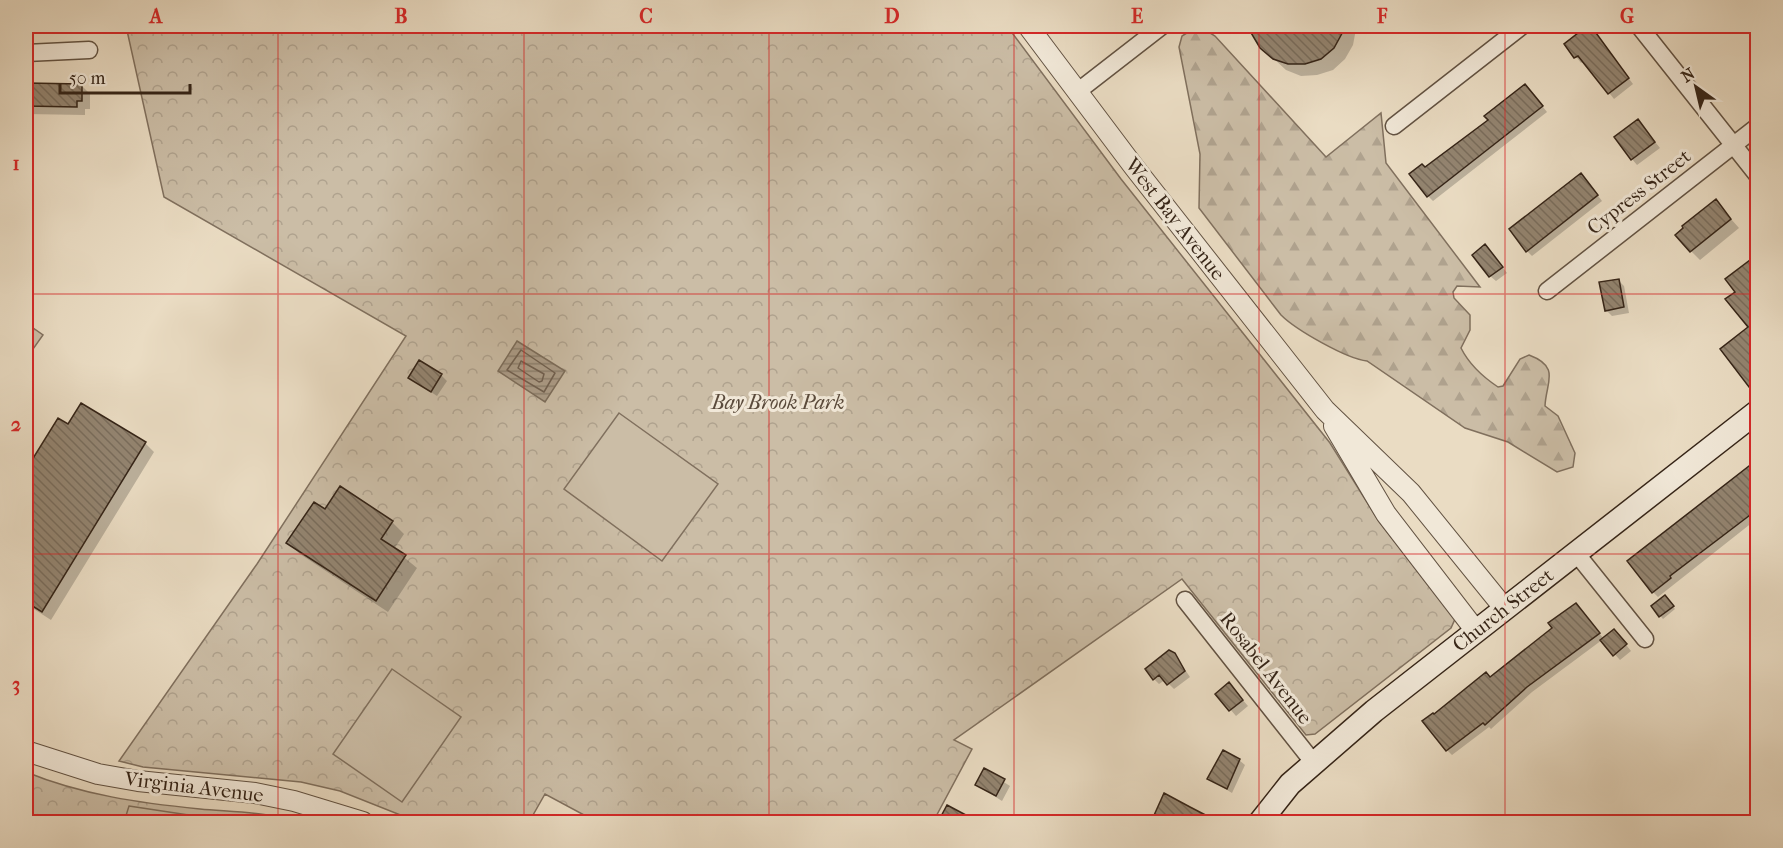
<svg xmlns="http://www.w3.org/2000/svg" width="1783" height="848" font-family="'IM FELL French Canon',serif">
  <style>
    .forest { fill: url(#forest-firs); stroke: #80705e; stroke-width: 1.5 }
    .park { fill: url(#park-crowns); stroke: #80705e; stroke-width: 1.5 }
    .garden { fill: #cbbda6; stroke: #80705e; stroke-width: 1.5 }
    .water { fill: url(#water-rules); stroke: #7c6d5b; stroke-width: 1.5 }
    .shadow { fill: #0003 }
    .lines { fill: none; stroke-linecap: round; stroke-linejoin: round }
    .shore { stroke: #706050; stroke-width: 1.5 }
    .building { fill: url(#building-back-hatch); stroke: #352417; stroke-width: 1.5 }
    .minor-casing { stroke: #625242; stroke-width: 19 }
    .tertiary-casing { stroke: #625242; stroke-width: 22 }
    .secondary-casing { stroke: #352417; stroke-width: 25 }
    .minor { stroke: #f1e8d8; stroke-width: 16 }
    .tertiary { stroke: #f1e8d8; stroke-width: 20 }
    .secondary { stroke: #f1e8d8; stroke-width: 22 }
    .grid { fill: none; stroke: #d62828; stroke-width: 1.5; stroke-opacity: 0.55 }
    .labels { text-anchor: middle; dominant-baseline: central; stroke-width: 6; stroke-linejoin: round; paint-order: stroke }
    .street-label { font-size: 20px; fill: #352417; stroke: #f1e8d8 }
    .park-label { font-size: 20px; font-style: italic; fill: #5a4a3b; stroke: #f1e8d8 }
    .neatline { fill: none; stroke: #d62828; stroke-width: 2 }
    .grid-label { font-size: 20px; text-anchor: middle; font-weight: bold; fill: #d62828 }
  </style>
  <defs>
    <pattern id="forest-firs" width="22" height="20" patternUnits="userSpaceOnUse" patternTransform="scale(1.5)"><rect width="22" height="20" fill="#cbbda6"/><path d="M5 1l3.5 6h-7zM16 11l3.5 6h-7z" fill="#afa28e"/></pattern>
    <pattern id="park-crowns" width="20" height="18" patternUnits="userSpaceOnUse" patternTransform="scale(1.5)"><rect width="20" height="18" fill="#cbbda6"/><path d="M2 6a3 3 0 1 1 6 0M12 15a3 3 0 1 1 6 0" fill="none" stroke="#afa28e"/></pattern>
    <pattern id="water-rules" width="6" height="5" patternUnits="userSpaceOnUse" patternTransform="scale(1.5)"><rect width="6" height="5" fill="#ac9d89"/><path d="M0 2.5h6" fill="none" stroke="#8d806f"/></pattern>
    <pattern id="building-back-hatch" width="6" height="6" patternUnits="userSpaceOnUse" patternTransform="scale(1.5)"><rect width="6" height="6" fill="#938470"/><path d="M-1 5l2 2M0 0l6 6M5-1l2 2" fill="none" stroke="#796c5b"/></pattern>
  </defs>
  <rect width="100%" height="100%" fill="#eadcc3"/>
  <filter id="stains"><feTurbulence type="fractalNoise" baseFrequency=".00333" numOctaves="4"/><feColorMatrix values="0 0 0 0 .2 0 0 0 0 .09 0 0 0 0 .02 0 0 0 .5 -.17"/></filter>
  <radialGradient id="worn" r=".72"><stop offset=".6" stop-color="#630" stop-opacity="0"/><stop offset="1" stop-color="#630" stop-opacity=".3"/></radialGradient>
  <path class="forest" d="M1193,29H1204L1215,36L1326,157L1381,113L1386,163L1480,287L1457,286L1453,292L1454,298L1470,315V330L1461,348C1469,364 1483,377 1498,387L1503,386L1520,359L1529,355C1561,367 1546,382 1545,406L1558,416L1575,453L1573,467L1557,472L1508,442L1465,428L1367,361C1347,359 1296,330 1281,315L1199,208L1200,154L1179,47L1182,36Z"/>
  <path class="park" d="M126,26H1007L1121,179L1330,443L1378,520L1455,619L1451,628L1315,734L1306,735L1182,579L954,740L972,749L933,822H597L545,794L529,822H418L340,791L301,782L143,767L119,761L257,564L406,336L164,197Z
    M26,323L43,335L26,359Z
    M26,772C82,795 140,803 200,809C233,812 268,812 300,822H26Z"/>
  <path class="garden" d="M619,413L718,484L662,561L564,489Z
    M392,669L461,717L402,802L333,754Z
    M129,806L235,822H124Z"/>
  <path class="water" d="M517,341L565,371L545,402L498,371Z"/>
  <path class="shadow" d="M26,26H87V27L26,33Z
    M1251,26H1355L1356,29L1353,45L1345,59L1333,70L1317,75L1301,76L1286,70L1261,47Z
    M1589,26L1633,84L1614,99L1584,61L1581,63L1566,44Z
    M26,84L81,85L90,94V109H85V115L26,114Z
    M1530,91L1547,112L1433,201L1428,196L1426,169Z
    M1643,127L1660,148L1637,165L1632,159Z
    M1586,180L1602,201L1532,256L1527,251Z
    M1715,201L1739,228L1700,260L1691,251Z
    M1491,252L1507,273L1496,281L1490,276Z
    M1758,256V393L1750,386V327L1737,292Z
    M1618,280L1624,286L1629,313L1612,316L1606,310Z
    M441,375L447,381L437,396L410,378Z
    M82,405L145,443L154,452L51,620L26,604V468L69,426Z
    M1758,460V518L1658,597L1653,592Z
    M325,511L392,522L404,534L394,549L417,568L388,612L300,554L288,543Z
    M1667,600L1675,609L1663,619L1653,607Z
    M1580,610L1604,639L1619,636L1631,651L1620,660L1602,640L1532,692L1491,729L1489,727L1452,755L1447,750L1434,716L1491,679Z
    M1177,658L1190,677L1174,689L1165,680L1159,684L1154,679Z
    M1234,690L1248,706L1236,716L1217,694Z
    M1239,760L1245,765L1232,793L1209,779Z
    M985,770L1010,786L1002,801L977,785Z
    M1165,795L1209,819L1212,822H1152Z
    M948,807L976,822H939Z"/>
  <g class="lines">
    <path class="shore" d="M521,350L555,373L544,392L507,370Z
      M521,361L544,374L542,381L539,382L518,368Z"/>
  </g>
  <path class="building" d="M1247,26H1346L1334,48L1321,59L1305,64H1288L1273,59L1260,48Z
    M1587,26H1591L1629,78L1608,94L1578,56L1574,58L1564,44Z
    M26,83L82,84V101H77V107L26,106Z
    M1525,84L1543,106L1427,197L1409,174L1422,164L1425,167L1488,120L1484,116Z
    M1638,119L1655,142L1631,160L1614,137Z
    M1581,173L1598,195L1526,252L1509,229Z
    M1716,199L1731,219L1690,252L1675,235L1683,228L1682,226Z
    M1485,244L1503,267L1489,277L1472,255Z
    M1758,254V380L1749,387L1720,349L1748,327L1725,299L1735,292L1725,279Z
    M1619,279L1624,307L1605,311L1599,282Z
    M419,360L442,374L431,392L408,378Z
    M81,403L146,442L42,612L26,602V466L32,460L58,418L68,424Z
    M1758,459V509L1670,576L1671,578L1652,593L1627,561Z
    M340,486L393,521L381,539L406,555L376,601L286,543L314,502L325,509Z
    M1665,595L1674,606L1659,617L1651,606Z
    M1576,603L1600,633L1527,687L1485,725L1483,723L1446,751L1422,721L1433,713L1434,714L1486,672L1490,677L1552,628L1548,623Z
    M1614,629L1627,644L1613,656L1600,640Z
    M1169,650L1175,653L1185,671L1167,685L1159,675L1153,680L1145,669Z
    M1229,682L1243,700L1229,711L1215,694Z
    M1223,750L1240,759L1227,789L1207,779Z
    M984,768L1005,779L996,796L975,785Z
    M1164,793L1190,807L1219,822H1151Z
    M947,805L979,822H938Z"/>
  <g class="lines">
    <g class="minor-casing">
      <path id="minor" d="M1639,26L1758,176
        M26,53L89,50
        M1077,92L1162,26
        M1394,126L1522,26
        M1547,291L1758,126
        M1576,553L1645,639
        M1185,600L1313,762"/>
    </g>
    <g class="tertiary-casing">
      <path id="tertiary" d="M1028,26L1134,167L1325,410L1411,493L1505,609
        M1334,426L1386,514L1476,631
        M26,751L98,774L138,781L255,793L294,801L363,822"/>
    </g>
    <g class="secondary-casing">
      <path id="secondary" d="M1260,822L1290,784L1374,711L1758,411"/>
    </g>
    <use href="#minor" class="minor"/>
    <use href="#tertiary" class="tertiary"/>
    <use href="#secondary" class="secondary"/>
  </g>
  <path class="grid" d="M278,26V822M524,26V822M769,26V822M1014,26V822M1259,26V822M1505,26V822M26,294H1758M26,554H1758"/>
  <g class="labels">
    <g class="street-label">
      <text transform="translate(1639 192) rotate(-38)">Cypress Street</text>
      <text transform="translate(1175 219) rotate(52)">West Bay Avenue</text>
      <text transform="translate(1503 610) rotate(-38)">Church Street</text>
      <text transform="translate(1266 668) rotate(52)">Rosabel Avenue</text>
      <text transform="translate(194 787) rotate(7)">Virginia Avenue</text>
    </g>
    <g class="park-label">
      <text x="778" y="402">Bay Brook Park</text>
    </g>
  </g>
  <rect width="1783" height="848" fill="none" stroke="#eadcc3" stroke-width="66"/>
  <g transform="translate(1696 87) rotate(326)" stroke="#f1e8d8" stroke-width="4.5" paint-order="stroke">
  <path d="M0-4.5L10 22L0 15L-10 22Z" fill="#352417"/>
  <text y="-9" font-size="16" font-weight="bold" text-anchor="middle" fill="#352417">N</text>
  </g>
  <path d="M60 84v9h130v-9" fill="none" stroke="#352417" stroke-width="3"/>
  <text x="69" y="84" font-size="18" fill="#352417" stroke="#f1e8d8" stroke-width="4.5" paint-order="stroke">50 m</text>
  <rect x="33" y="33" width="1717" height="782" class="neatline"/>
  <g class="grid-label">
    <text x="156" y="23">A</text>
    <text x="401" y="23">B</text>
    <text x="646" y="23">C</text>
    <text x="892" y="23">D</text>
    <text x="1137" y="23">E</text>
    <text x="1382" y="23">F</text>
    <text x="1627" y="23">G</text>
    <text x="16" y="170">1</text>
    <text x="16" y="431">2</text>
    <text x="16" y="691">3</text>
  </g>
  <rect width="100%" height="100%" filter="url(#stains)"/>
  <rect width="100%" height="100%" fill="url(#worn)"/>
</svg>
